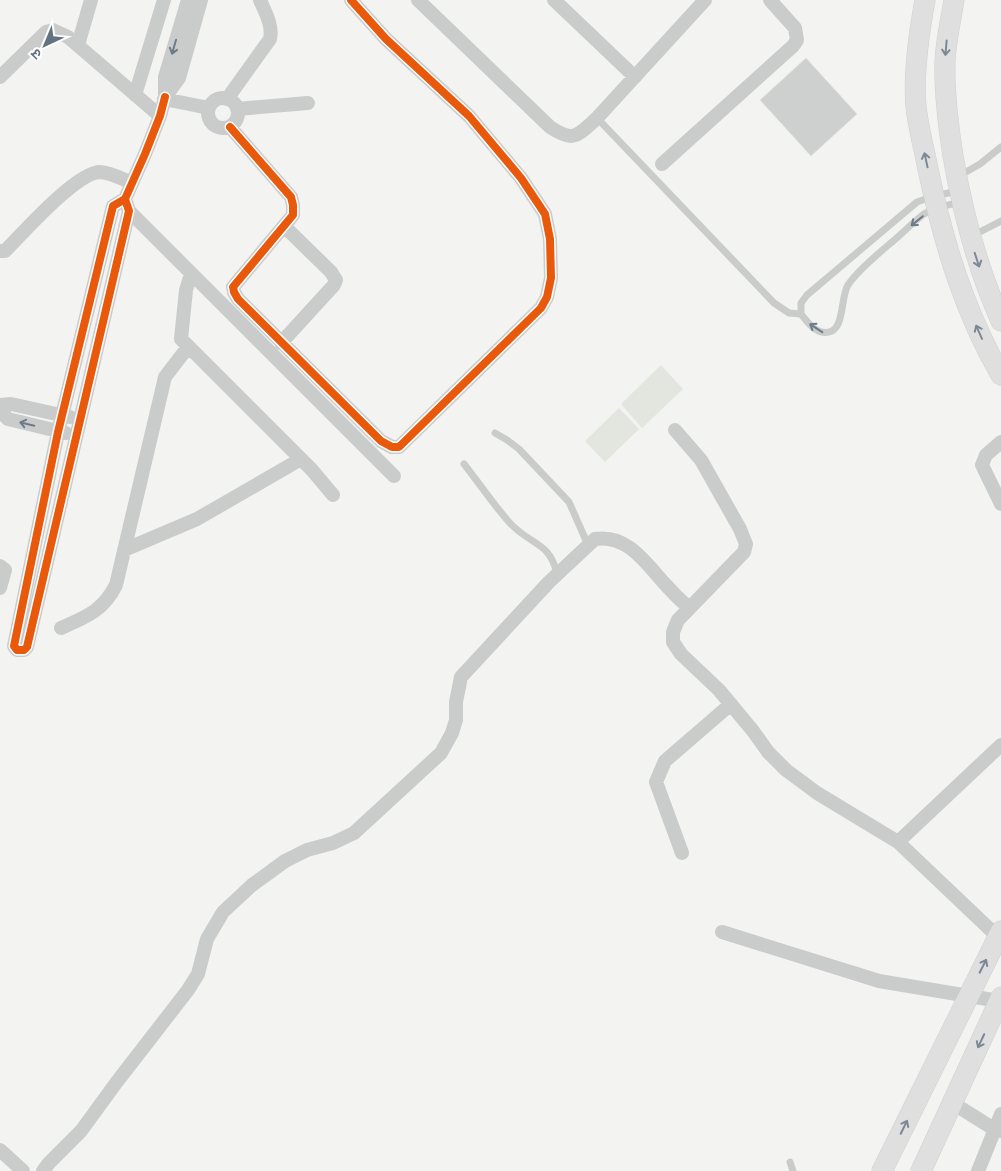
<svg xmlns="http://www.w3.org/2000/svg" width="1001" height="1171" font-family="Ubuntu,'Noto Sans Devanagari',sans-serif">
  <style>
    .green { fill: #e2e6df }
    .building { fill: #cecfcf; stroke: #e2e2e1 }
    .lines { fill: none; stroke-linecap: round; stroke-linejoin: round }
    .secondary-casing { stroke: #d0d1d0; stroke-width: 21 }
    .lane { stroke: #cacccc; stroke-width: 7 }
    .street { stroke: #cacccc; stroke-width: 14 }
    .secondary { stroke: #dfdfe0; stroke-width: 20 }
    .cycleway-casing { stroke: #fff; stroke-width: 11 }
    .cycleway { stroke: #e8590c; stroke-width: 8 }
    .oneway { stroke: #6d7b88 }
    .oneway2 { stroke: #7c8894 }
  </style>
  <rect width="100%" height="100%" fill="#f3f3f1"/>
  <path class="green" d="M661,365L683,389L642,428L621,404Z
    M619,408L639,429L605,462L585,441Z"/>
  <path class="building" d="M806,58L857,114L811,156L760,100Z"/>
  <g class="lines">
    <g class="secondary-casing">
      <path id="secondary" d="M925,0C919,33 913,72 916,106C918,127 924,148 928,169C943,241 964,311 1001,375
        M954,0C951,20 946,40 945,61C944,93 948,124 953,156C963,215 977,267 1001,321
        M882,1171L1001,931
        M921,1171L1001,997"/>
    </g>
    <path class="lane" d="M597,118L774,303L789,313L801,314
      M959,176L980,164L1001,147
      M958,191L934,196L917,202L807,295L801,303V314C809,324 818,337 832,331C844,325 841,296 848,285C857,271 879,253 892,242C903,233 913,222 924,214C935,207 948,205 961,202
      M972,236L1001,221
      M495,433L507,440L519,449L569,502L588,545
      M464,464C479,483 493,504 509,522C529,545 550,541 557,574
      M790,1162L793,1171"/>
    <path class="street" d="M188,0L165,77V97L179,78L201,0
      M418,0L550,127C574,143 577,136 597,118L705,0
      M554,0L635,77
      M78,45L91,0
      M0,77L46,32L53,30L68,37L160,116
      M135,95L164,0
      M208 113a15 15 0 1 1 30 0a15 15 0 1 1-30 0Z
      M164,99L209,108
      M227,99L270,39C273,25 265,12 260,0
      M237,109L308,103
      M230,127L291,197L293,205V215L233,287L234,292L238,299L381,441L392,447H399L541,308L547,297L551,278L550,239L545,214L521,178L469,116L386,39L351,0
      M662,164L793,46L797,40L795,28L770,0
      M125,199L129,211L27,647L24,650H17L14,646L15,641L58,432L113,206L125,199L145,154L160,116L165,97
      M129,211L394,476
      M0,251H5C23,233 75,174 99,172C110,172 122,179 132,183
      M191,274L186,290L181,339L312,470L333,495
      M281,343L334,285L336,280L331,272L284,226
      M0,405L11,404L70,417
      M0,411L8,419L66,433
      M675,430L701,460L740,529L746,544L744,552L678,620L673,632V642L681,654L719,690L753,731L768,752L786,770L817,793L898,842L1001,745
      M1001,442L986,455L982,465L1001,504
      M124,550L197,519L301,459
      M0,566L5,570L0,588
      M61,628C86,617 103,611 116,585L165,377L188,347
      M898,842L998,937
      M682,853L656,782L665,761L731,704
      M722,932L879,981L999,1001
      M951,1102L994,1129L1001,1131
      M0,1150L23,1171
      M43,1171L49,1163L81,1131L116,1083L188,990L198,974L207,939L223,912L252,885L285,861L307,850L333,843L354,833L441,753L452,733L456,720V702L461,677L549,582L595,539C627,534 645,562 664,583C672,592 680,600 689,608
      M978,1171L1001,1114"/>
    <use href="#secondary" class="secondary"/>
    <g class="cycleway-casing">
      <path id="cycleway" d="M230,127L291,197L293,205V215L233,287L234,292L238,299L381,441L392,447H399L541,308L547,297L551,278L550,239L545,214L521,178L469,116L386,39L351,0
        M125,199L129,211L27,647L24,650H17L14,646L15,641L58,432L113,206L125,199L145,154L160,116L165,97"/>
    </g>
    <use href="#cycleway" class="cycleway"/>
  </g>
  <defs><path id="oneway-shaft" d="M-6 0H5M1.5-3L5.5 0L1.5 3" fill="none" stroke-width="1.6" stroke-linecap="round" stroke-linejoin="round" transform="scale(1.25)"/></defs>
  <g class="oneway">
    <use href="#oneway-shaft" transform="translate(174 47) rotate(106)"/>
    <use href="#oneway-shaft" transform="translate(917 221) rotate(141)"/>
    <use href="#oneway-shaft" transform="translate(816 328) rotate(-147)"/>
    <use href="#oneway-shaft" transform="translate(27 424) rotate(-166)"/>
  </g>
  <g class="oneway2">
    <use href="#oneway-shaft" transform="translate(946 48) rotate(95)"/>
    <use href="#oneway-shaft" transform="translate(926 160) rotate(-102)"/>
    <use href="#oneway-shaft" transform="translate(977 260) rotate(72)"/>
    <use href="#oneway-shaft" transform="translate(979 332) rotate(-114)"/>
    <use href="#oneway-shaft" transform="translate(983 966) rotate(-63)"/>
    <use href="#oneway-shaft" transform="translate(981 1041) rotate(115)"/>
    <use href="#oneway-shaft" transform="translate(904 1127) rotate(-64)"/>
  </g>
  <g transform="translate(45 45) rotate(224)" stroke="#ffffff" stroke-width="4" paint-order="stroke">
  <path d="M0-4L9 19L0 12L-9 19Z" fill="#637281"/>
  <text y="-8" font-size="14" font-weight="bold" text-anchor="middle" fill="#637281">उ</text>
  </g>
</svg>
